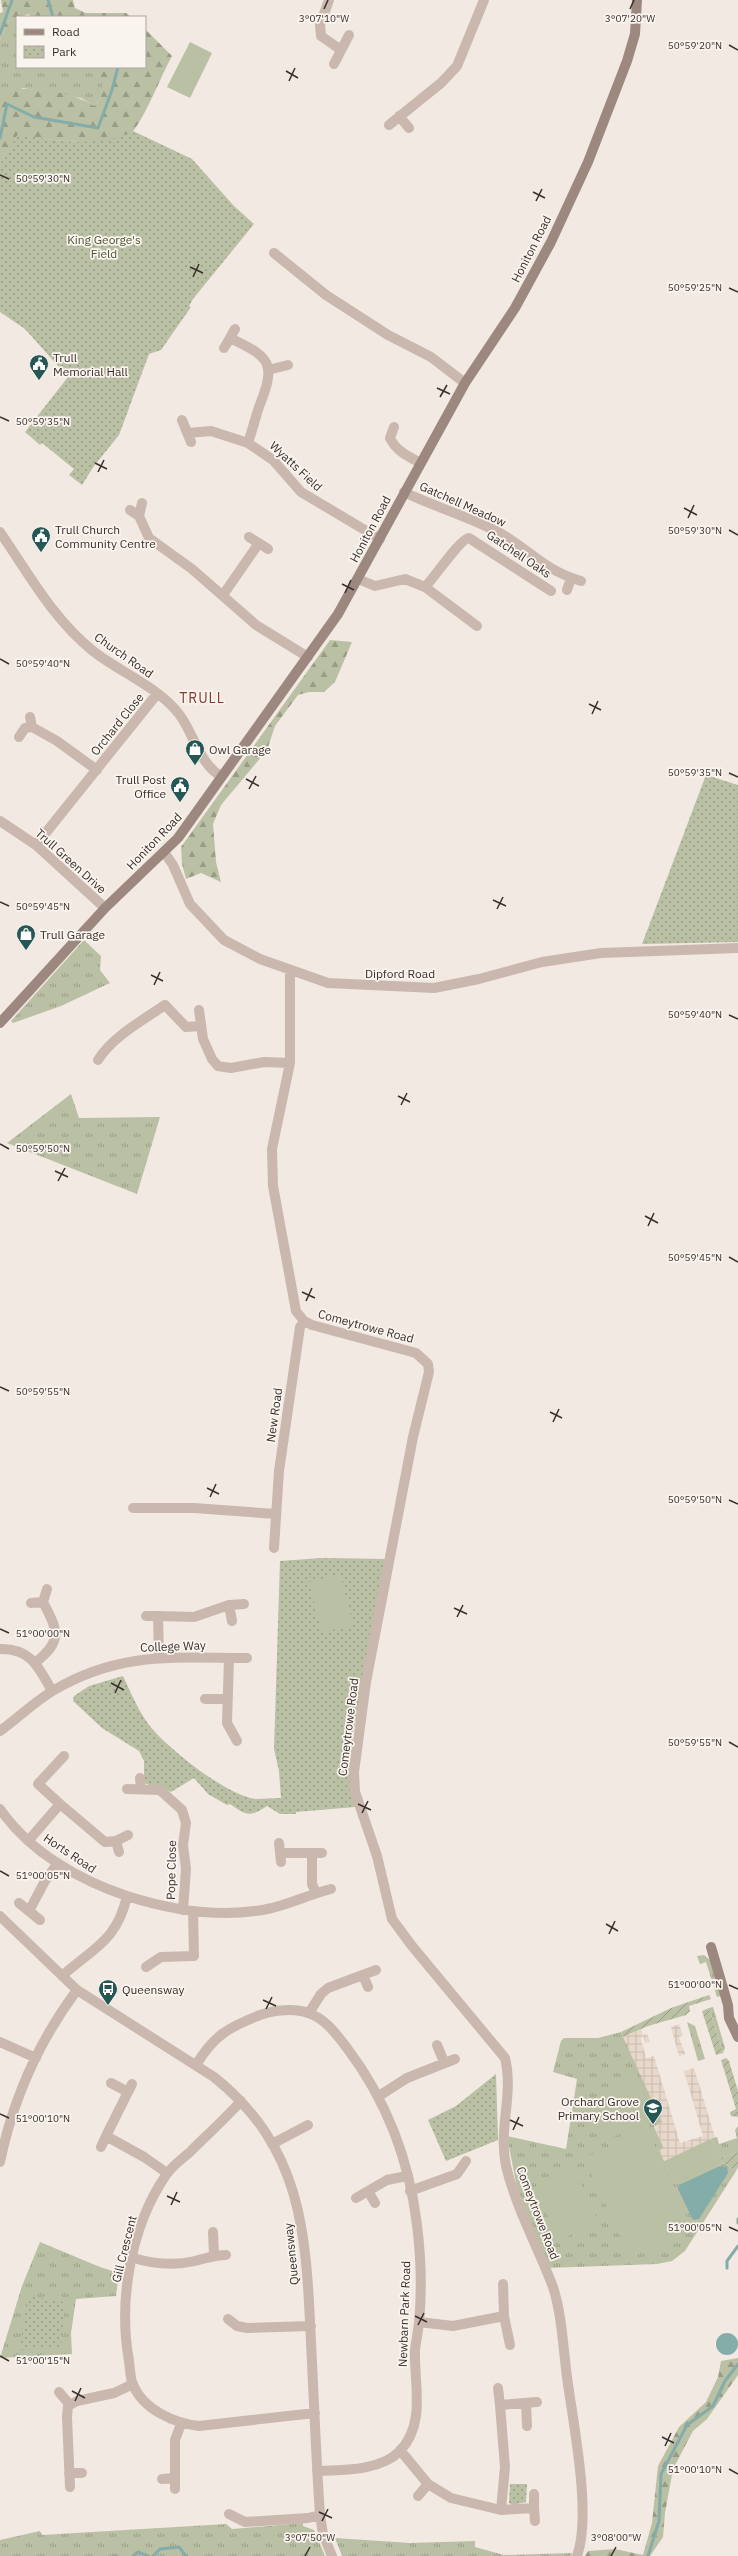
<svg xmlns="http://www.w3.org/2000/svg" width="738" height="2556" font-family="'IBM Plex Sans',sans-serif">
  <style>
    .grass { fill: url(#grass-tufts) }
    .forest { fill: url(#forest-firs) }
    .park { fill: url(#park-dots) }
    .garden { fill: url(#garden-furrows) }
    .pitch { fill: #bac0a3 }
    .plaza { fill: url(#plaza-grid) }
    .water { fill: #84adaa }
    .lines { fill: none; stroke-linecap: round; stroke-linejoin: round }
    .stream { stroke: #84adaa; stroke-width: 3 }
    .street { stroke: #cab8af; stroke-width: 10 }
    .secondary { stroke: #9d8880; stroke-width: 10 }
    .ticks { fill: none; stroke: #392f2c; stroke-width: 1.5 }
    .labels { text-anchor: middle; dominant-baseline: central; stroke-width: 3.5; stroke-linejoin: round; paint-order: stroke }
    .park-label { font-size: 12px; fill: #4c5532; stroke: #faf4ef }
    .street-label { font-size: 12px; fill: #392f2c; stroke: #faf4ef }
    .poi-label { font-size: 12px; fill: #392f2c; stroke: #faf4ef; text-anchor: start }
    .quarter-label { font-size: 14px; letter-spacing: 1px; fill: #81382d; stroke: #faf4ef }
    .ticks-label { font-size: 10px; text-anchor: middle; fill: #392f2c; stroke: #faf4ef; stroke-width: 3.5; stroke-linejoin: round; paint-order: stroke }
  </style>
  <defs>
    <pattern id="grass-tufts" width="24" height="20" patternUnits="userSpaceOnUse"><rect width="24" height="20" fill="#bac0a3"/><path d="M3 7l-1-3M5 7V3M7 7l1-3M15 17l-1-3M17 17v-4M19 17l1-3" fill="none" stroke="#989c85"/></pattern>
    <pattern id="forest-firs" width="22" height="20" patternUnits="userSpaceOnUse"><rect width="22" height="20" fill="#bac0a3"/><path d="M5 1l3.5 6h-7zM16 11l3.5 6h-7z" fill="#989c85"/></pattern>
    <pattern id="park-dots" width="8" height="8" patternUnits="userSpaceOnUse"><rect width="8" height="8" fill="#bac0a3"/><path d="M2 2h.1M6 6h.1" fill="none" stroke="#989c85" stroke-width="1.8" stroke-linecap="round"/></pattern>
    <pattern id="garden-furrows" width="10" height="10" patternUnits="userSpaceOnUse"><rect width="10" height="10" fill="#bac0a3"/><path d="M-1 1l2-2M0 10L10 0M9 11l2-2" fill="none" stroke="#989c85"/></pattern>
    <pattern id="plaza-grid" width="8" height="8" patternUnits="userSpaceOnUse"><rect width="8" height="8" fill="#e8d8cb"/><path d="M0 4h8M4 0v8" fill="none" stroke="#c8baae"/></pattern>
  </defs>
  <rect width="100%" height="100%" fill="#f2e9e3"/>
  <path class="grass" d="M17,18V67H88L104,78L100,99L94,106L81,98L23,88L0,98V40L9,21Z
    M84,940L101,956L100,970L110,983L61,1006L13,1023L11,1021Z
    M71,1094L79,1118L160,1117L137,1194L7,1143Z
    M704,1955L710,1960L715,1977L714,1981L721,1996L717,1997L706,1962L700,1964L697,1956Z
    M713,2007L725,2048L723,2053L709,2008Z
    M687,2022L695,2026L705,2059L698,2061Z
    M621,2032L663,2122L654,2127L664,2148L660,2151L675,2184L723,2163L736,2171L685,2251L672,2261L657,2264L547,2268L517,2188L507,2136L566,2149L577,2079L553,2072L561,2041L564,2038H598Z
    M738,2126V2152L720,2158L711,2138L717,2137L719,2144L737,2138L735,2130Z
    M40,2242L100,2267L119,2273L116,2296L76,2299L71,2333L72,2354L0,2358L22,2286Z
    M303,2523V2526L314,2530L325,2556H0V2540L40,2531L42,2535L226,2524L232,2529Z
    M335,2538L410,2543L475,2541V2547L504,2555L572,2553L571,2556H342Z"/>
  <path class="forest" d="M1,0H73L75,8L86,13H126L131,17H31L29,14L9,21L0,40V13L3,12Z
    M145,29L172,56C161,76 147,113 134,130C118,151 42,139 18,135L0,164V98L9,89C36,88 71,91 94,106L100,99L103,78L88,67H145Z
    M330,640L352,642L335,682L324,692H309L298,695L275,726L267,750L221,805L213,824L216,862L221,882L201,873L186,879L182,864L181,847Z
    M738,2358V2375L707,2419L693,2431L673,2469L665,2513L663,2537L650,2556H585L588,2551L615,2549L643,2555L652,2523L658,2466L679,2427L706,2402L718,2377L721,2361Z"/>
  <path class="park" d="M133,131L192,159L234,206L254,224L193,299L189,306L191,307L161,350L149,354L119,435L94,466L82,485L69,475L74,469L42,443L40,445L25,432L68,377L25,329L0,312V164L18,134C53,141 102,148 133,131Z
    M706,775L738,785V942L642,944Z
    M321,1558L387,1559L353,1734L350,1790L355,1807L296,1812V1814H280L267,1806C249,1818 246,1815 230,1804L227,1805L208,1794L194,1778L171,1792C163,1787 150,1788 144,1782V1761L139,1751L102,1728L73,1701L74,1696L89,1686L123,1676C131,1693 138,1710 149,1725C167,1748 227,1796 256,1799C264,1799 273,1798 281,1798L279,1771L274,1749L280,1561Z
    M496,2074L498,2140L446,2161L428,2120L456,2106Z
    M28,2296L65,2302L61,2348L19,2350Z
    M510,2484H527L526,2502L513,2505L509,2503Z"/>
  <path class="garden" d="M709,1995L711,1999L689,2006L690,2011L686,2015L648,2026L623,2037L621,2032L671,2008Z
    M709,2008L723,2053L716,2055L702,2011Z
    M726,2058L729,2061L738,2091V2117L731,2116L730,2112L736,2109L721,2060Z
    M738,2152V2167L736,2171L723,2163L720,2158Z"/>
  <path class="pitch" d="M190,42L212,53L190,98L167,87Z
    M340,1574L353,1626L322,1632L309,1582Z
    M637,2079L655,2119L602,2142L584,2103Z
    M647,2129L693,2230L630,2258L584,2158Z
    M711,2138L723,2163L675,2185L664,2161Z
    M574,2169L599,2223L559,2240L535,2187Z"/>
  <path class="plaza" d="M679,2024L683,2035L679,2037L685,2054L679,2056L671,2027Z
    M641,2029L643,2035L647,2034L650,2042L645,2043L643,2035L641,2039L646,2058L654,2056L680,2143L703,2136L684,2071L694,2068L715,2137L664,2161L659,2150L664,2148L654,2126L662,2122L623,2037Z"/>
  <path class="water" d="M720,2166L727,2167L728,2173L699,2219L693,2220L678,2189L679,2185Z
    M716 2344a11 11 0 1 1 22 0a11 11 0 1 1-22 0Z"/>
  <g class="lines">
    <path class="stream" d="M48,0L53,17
      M0,34L12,0
      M0,138L7,104L34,117L98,128L112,90L118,67
      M738,2219V2223
      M727,2268V2261L738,2246
      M114,2556H117
      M133,2556L138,2552L148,2556
      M153,2556L160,2549L179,2547L186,2556
      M648,2556L659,2521L661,2474L687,2425L713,2406L725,2381L738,2364"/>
    <path class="street" d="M329,0L320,25L321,36L341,50
      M334,64L349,35
      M399,116L409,128
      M389,125L441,83L457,66L484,0
      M274,253L326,295L388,335L431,357L465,383
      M230,338L235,329
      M224,348L230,338C272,358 276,364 259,407C255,419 252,431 248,443
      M268,370L288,365
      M182,420L191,442
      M394,427L390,438C396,451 408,456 420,463
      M188,433L211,431L248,443L273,460L301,492L380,539
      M404,492C435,507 470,517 500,533C531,551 544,570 581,581
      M142,503L139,516L149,538L192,569L256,625L308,657
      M130,510L139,516
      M0,532C29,574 53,619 93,651C121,673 157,686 179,714C193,732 200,765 221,776
      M249,537L268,549
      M358,579L375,586L405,579L425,587C434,578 461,538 469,538L551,591
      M425,587L477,626
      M567,590L571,578
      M223,595L259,543
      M32,727L57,741L97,770
      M19,737L25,728L32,727L30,717
      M0,821L36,845L105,908
      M36,845L157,694
      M164,852L173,865L190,904L224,940L260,959L328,983L434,988L479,979L542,962L601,953L738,948
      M290,970V1063L272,1149L273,1186L296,1311L304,1321L312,1325L416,1353L428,1364L429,1372L413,1437L366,1682L354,1772L355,1792L377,1856L392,1919L412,1946L505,2058C514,2095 498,2128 506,2166C516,2208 538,2247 553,2287C562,2315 563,2347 567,2377C573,2423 592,2514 577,2556
      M199,1010L203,1039L212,1059L218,1066L231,1068L264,1062L290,1063
      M98,1060C112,1037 143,1020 165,1005L186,1027L200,1026
      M133,1508H194L276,1514
      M274,1548L279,1471L300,1327L304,1321
      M31,1603L43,1602
      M229,1605L232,1621
      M146,1616H158
      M0,1649C31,1648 39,1668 52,1691
      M159,1657L158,1616L194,1617L229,1605L244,1604
      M229,1658L227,1723L237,1741
      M36,1662C63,1640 58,1631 43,1602L47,1589
      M205,1699H227
      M0,1731C18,1718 34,1702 54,1690C121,1651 173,1658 247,1658
      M140,1778L141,1789
      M127,1789L160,1790L182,1810L186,1823L183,1845L186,1869L183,1910
      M60,1804L38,1784L64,1756
      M0,1809C30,1852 79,1880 127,1896C117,1941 93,1948 62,1976
      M29,1840L60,1804L105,1842L116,1841
      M279,1843L281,1862
      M119,1852L116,1841L128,1835
      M280,1853H312V1884L316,1893
      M312,1853H322
      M127,1896C174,1911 223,1919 272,1908C292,1903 311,1894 331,1889
      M19,1903L40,1920
      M29,1911L45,1881L58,1863
      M0,1916L77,1990L214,2077C304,2149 306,2236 311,2342C314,2400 316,2458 320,2515L323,2534L332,2556
      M146,1967L161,1957L194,1956L193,1911
      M363,1975L368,1987
      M309,2013L321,1994L328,1988L376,1970
      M0,2042L36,2058
      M437,2045L444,2062
      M196,2065C213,2036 229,2027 260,2015C274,2010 294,2008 308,2013C325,2018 337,2035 347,2048C387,2101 409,2158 417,2225C421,2257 422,2291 419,2323C418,2332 416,2341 415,2350C414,2385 426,2423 400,2451C380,2471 344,2470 317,2471
      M111,2083L128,2092
      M132,2084L106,2136L144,2157L167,2173
      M379,2096L407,2078L455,2059
      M241,2101C225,2119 207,2135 190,2152C182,2159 172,2166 166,2175C131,2226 118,2300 129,2361C130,2368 130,2378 133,2385C144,2410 174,2423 199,2426L315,2413
      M272,2144L308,2125
      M101,2147L106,2136
      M0,2162C13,2099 39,2041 77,1990
      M368,2191L375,2203
      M410,2191L457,2174L466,2161
      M356,2198L387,2180L407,2176
      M213,2232L214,2255
      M133,2258C154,2264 174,2266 195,2261C207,2258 215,2255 226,2255
      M504,2316L510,2345
      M228,2319L237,2326L247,2328L311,2326
      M419,2322L453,2326L504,2316L503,2284
      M498,2388L500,2405
      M59,2392L70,2405
      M526,2403L527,2426
      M400,2450L428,2484L451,2498L501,2510L534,2508L535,2521
      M69,2473H82
      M162,2479L174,2478
      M70,2487L67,2417L68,2406L77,2401L114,2393L133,2384
      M175,2489V2440L181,2424
      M534,2494V2508
      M418,2496L428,2484
      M501,2510L505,2467L500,2405L537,2402
      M229,2514L245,2522L308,2518L320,2515"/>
    <path class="secondary" d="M0,1023L105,908L178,838L338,614L465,383L515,308L551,242L588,162L627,61L635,34L637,0
      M711,1947L728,2005L729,2018L738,2037"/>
  </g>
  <path class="ticks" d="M324,9L328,0M630,9L634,0M729,45L738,50M286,71L298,78M289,81L295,68M0,175L9,179M533,192L545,198M536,201L542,189M190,267L203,273M193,277L199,264M729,288L738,292M437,388L450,394M440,397L447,385M0,417L9,421M95,463L107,469M98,472L104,460M684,508L697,515M688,518L694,505M729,530L738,535M342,584L354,590M345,593L351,580M0,659L9,664M589,704L601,710M592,714L598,701M729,773L738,777M246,779L259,786M249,789L256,776M493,900L506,906M0,902L9,906M497,909L503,897M151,975L163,981M154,985L160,972M729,1015L738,1019M398,1096L410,1102M401,1105L407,1093M0,1144L9,1149M55,1171L68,1177M58,1181L65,1168M645,1216L658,1223M648,1226L654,1213M729,1257L738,1262M302,1292L315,1298M306,1301L312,1288M0,1387L9,1391M550,1412L562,1418M553,1422L559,1409M207,1488L219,1494M210,1497L216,1484M729,1500L738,1504M454,1608L467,1614M457,1617L463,1605M0,1629L9,1633M111,1683L124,1690M115,1693L121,1680M729,1742L738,1747M358,1804L371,1810M362,1813L368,1801M0,1871L9,1876M606,1924L618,1931M609,1934L615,1921M729,1985L738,1989M263,2000L276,2006M266,2009L272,1997M0,2114L9,2118M510,2120L523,2126M513,2130L519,2117M167,2196L180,2202M171,2205L177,2192M729,2227L738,2231M415,2316L427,2322M418,2325L424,2313M0,2356L9,2361M72,2391L85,2398M75,2401L81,2388M662,2437L674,2443M665,2446L671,2433M729,2469L738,2474M319,2512L332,2518M322,2521L328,2509M305,2556L310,2547M611,2556L616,2547"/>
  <defs>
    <g id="civic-pin" transform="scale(1)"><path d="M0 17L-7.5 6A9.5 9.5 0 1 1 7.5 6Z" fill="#255755" stroke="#faf4ef"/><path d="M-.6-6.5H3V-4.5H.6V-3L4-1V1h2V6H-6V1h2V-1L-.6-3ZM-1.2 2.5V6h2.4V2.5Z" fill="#fff"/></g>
    <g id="shop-pin" transform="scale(1)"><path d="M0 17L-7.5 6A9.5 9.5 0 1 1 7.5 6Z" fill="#255755" stroke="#faf4ef"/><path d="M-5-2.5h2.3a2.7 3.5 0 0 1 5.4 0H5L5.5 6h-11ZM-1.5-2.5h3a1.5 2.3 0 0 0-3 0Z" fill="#fff"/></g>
    <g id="bus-pin" transform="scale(1)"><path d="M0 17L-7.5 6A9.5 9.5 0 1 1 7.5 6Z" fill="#255755" stroke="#faf4ef"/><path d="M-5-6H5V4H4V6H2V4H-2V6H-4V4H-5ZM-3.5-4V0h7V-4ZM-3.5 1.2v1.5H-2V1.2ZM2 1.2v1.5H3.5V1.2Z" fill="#fff"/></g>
    <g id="school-pin" transform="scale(1)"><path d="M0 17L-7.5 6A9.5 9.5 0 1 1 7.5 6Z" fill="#255755" stroke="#faf4ef"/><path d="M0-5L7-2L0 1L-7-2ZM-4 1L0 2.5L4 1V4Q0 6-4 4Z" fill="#fff"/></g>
  </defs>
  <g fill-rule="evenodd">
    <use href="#civic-pin" x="39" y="364"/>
    <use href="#civic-pin" x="41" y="536"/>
    <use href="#shop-pin" x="195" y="749"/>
    <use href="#civic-pin" x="180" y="786"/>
    <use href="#shop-pin" x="26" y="934"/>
    <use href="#bus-pin" x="108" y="1989"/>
    <use href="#school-pin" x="653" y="2108"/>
  </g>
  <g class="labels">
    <g class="park-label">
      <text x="104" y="239">King George's<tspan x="104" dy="14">Field</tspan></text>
    </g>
    <g class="street-label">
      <text transform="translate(531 249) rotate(-63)">Honiton Road</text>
      <text transform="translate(296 466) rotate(43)">Wyatts Field</text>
      <text transform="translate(463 504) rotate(24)">Gatchell Meadow</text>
      <text transform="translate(370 529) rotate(-62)">Honiton Road</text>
      <text transform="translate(519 554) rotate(34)">Gatchell Oaks</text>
      <text transform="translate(124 655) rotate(35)">Church Road</text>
      <text transform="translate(117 724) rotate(-51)">Orchard Close</text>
      <text transform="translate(154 841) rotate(-46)">Honiton Road</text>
      <text transform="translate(71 861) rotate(42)">Trull Green Drive</text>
      <text x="400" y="973">Dipford Road</text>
      <text transform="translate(366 1326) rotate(15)">Comeytrowe Road</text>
      <text transform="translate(274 1415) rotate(-82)">New Road</text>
      <text transform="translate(173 1646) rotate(-2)">College Way</text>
      <text transform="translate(348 1727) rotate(-83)">Comeytrowe Road</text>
      <text transform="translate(70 1853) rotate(34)">Horts Road</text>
      <text transform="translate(171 1870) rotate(-89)">Pope Close</text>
      <text transform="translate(538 2213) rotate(69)">Comeytrowe Road</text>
      <text transform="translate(124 2249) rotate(-76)">Gill Crescent</text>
      <text transform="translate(291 2254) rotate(-96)">Queensway</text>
      <text transform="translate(404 2314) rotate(-88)">Newbarn Park Road</text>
    </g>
    <g class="poi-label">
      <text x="53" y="357">Trull<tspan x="53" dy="14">Memorial Hall</tspan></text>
      <text x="55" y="529">Trull Church<tspan x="55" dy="14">Community Centre</tspan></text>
      <text x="209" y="749">Owl Garage</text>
      <text x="166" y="779" text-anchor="end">Trull Post<tspan x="166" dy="14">Office</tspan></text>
      <text x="40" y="934">Trull Garage</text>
      <text x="122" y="1989">Queensway</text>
      <text x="639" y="2101" text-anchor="end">Orchard Grove<tspan x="639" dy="14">Primary School</tspan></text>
    </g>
    <g class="quarter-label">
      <text x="202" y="698">TRULL</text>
    </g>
  </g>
  <g class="ticks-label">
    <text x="324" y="22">3°07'10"W</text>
    <text x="630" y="22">3°07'20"W</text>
    <text x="695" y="49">50°59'20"N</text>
    <text x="43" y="182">50°59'30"N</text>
    <text x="695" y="291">50°59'25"N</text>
    <text x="43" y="425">50°59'35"N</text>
    <text x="695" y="534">50°59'30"N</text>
    <text x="43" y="667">50°59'40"N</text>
    <text x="695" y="776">50°59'35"N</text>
    <text x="43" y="910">50°59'45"N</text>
    <text x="695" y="1018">50°59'40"N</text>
    <text x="43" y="1152">50°59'50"N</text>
    <text x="695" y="1261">50°59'45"N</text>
    <text x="43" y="1395">50°59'55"N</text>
    <text x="695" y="1503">50°59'50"N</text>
    <text x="43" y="1637">51°00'00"N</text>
    <text x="695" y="1746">50°59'55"N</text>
    <text x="43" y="1879">51°00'05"N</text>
    <text x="695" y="1988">51°00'00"N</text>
    <text x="43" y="2122">51°00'10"N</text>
    <text x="695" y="2231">51°00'05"N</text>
    <text x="43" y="2364">51°00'15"N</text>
    <text x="695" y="2473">51°00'10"N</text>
    <text x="310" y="2541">3°07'50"W</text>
    <text x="616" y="2541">3°08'00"W</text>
  </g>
  <rect x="16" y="16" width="130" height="52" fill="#faf4ef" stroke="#ada5a1"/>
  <rect x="24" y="29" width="20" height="6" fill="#9d8880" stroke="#ada5a1"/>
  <text x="52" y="36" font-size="12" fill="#392f2c">Road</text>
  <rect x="24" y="46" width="20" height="12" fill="url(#park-dots)" stroke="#ada5a1"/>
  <text x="52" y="56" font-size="12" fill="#392f2c">Park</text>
</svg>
